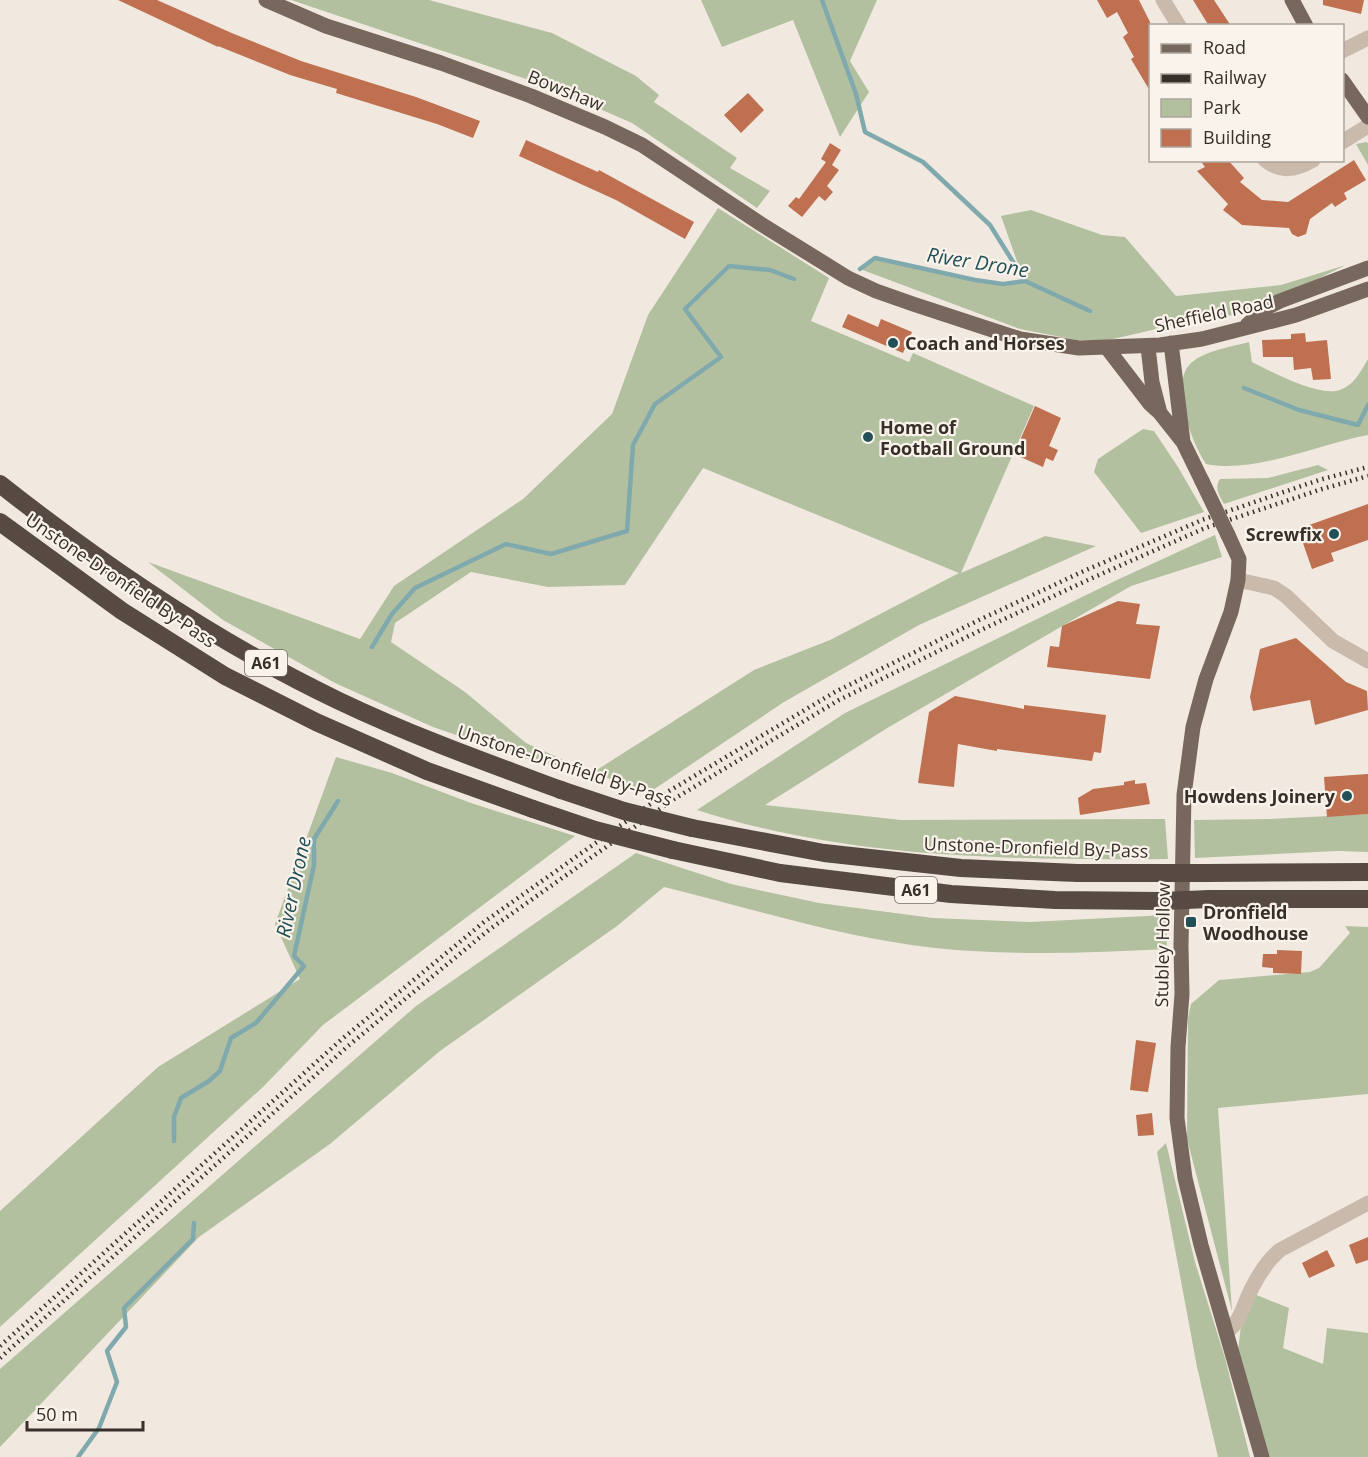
<svg xmlns="http://www.w3.org/2000/svg" width="1368" height="1457" font-family="'Open Sans',sans-serif">
  <style>
    .green { fill: #b3c0a0; fill-rule: evenodd }
    .lines { fill: none; stroke-linecap: round; stroke-linejoin: round }
    .stream { stroke: #80a9ad; stroke-width: 4.5 }
    .building { fill: #be7050 }
    .minor { stroke: #c9baac; stroke-width: 15 }
    .major { stroke: #78675c; stroke-width: 15 }
    .highway { stroke: #574a42; stroke-width: 18 }
    .rail { stroke: #372f2a; stroke-width: 4.5; stroke-dasharray: 1.5 4.5; stroke-linecap: butt }
    .major-bridge { stroke: #78675c; stroke-width: 15 }
    .highway-bridge { stroke: #574a42; stroke-width: 18 }
    .poi-dot { fill: #225056; stroke: #f9f3eb; stroke-width: 2 }
    .labels { text-anchor: middle; dominant-baseline: central; stroke-width: 4.5; stroke-linejoin: round; paint-order: stroke }
    .shield { fill: #f9f3eb; stroke: #716a64; stroke-width: 1.5 }
    .shield-label { font-size: 16px; font-weight: bold; fill: #372f2a }
    .street-label { font-size: 18px; fill: #372f2a; stroke: #f9f3eb }
    .poi-label { font-size: 18px; font-weight: bold; fill: #372f2a; stroke: #f9f3eb; text-anchor: start }
    .water-label { font-size: 20px; font-style: italic; fill: #225056; stroke: #f9f3eb }
  </style>
  <rect width="100%" height="100%" fill="#f1e9df"/>
  <path class="green" d="M291,0H429L552,33L636,76L659,95L654,102L737,158L730,168L770,191L757,208L632,123L547,86Z
    M701,0H877L850,61L869,92L840,137L793,20L722,47Z
    M1366,142L1368,143V165L1356,144Z
    M718,208L829,278L811,321L909,362L913,353L1034,406L961,573L1045,536L1096,546L919,625L784,702L650,792L592,773L523,758L433,727L335,683L223,620L148,562L360,639L394,586L523,499L612,414L648,315ZM703,468L959,573L830,640L754,670L592,773L526,743L465,692L391,642L395,623L471,572L548,587L625,585Z
    M1031,210L1102,235L1125,237L1176,296L1281,285L1346,265L1250,312L1165,327L1109,340H1076L1020,329L860,269L875,258L1003,284L1024,281L1001,216Z
    M1249,342L1252,362C1272,372 1318,397 1340,390C1354,385 1361,371 1368,359V435C1320,444 1254,474 1206,464C1192,444 1169,383 1191,363C1206,350 1231,347 1249,342Z
    M1143,429L1154,431L1178,467L1204,512L1141,533L1094,472L1098,459Z
    M1318,465L1328,470L1224,504C1219,495 1214,488 1220,479L1268,478Z
    M1215,535L1222,557L1131,586L889,727L765,805L901,820L1165,819L1168,859C1011,860 848,859 697,810L845,713L1119,579Z
    M336,757L392,773L471,803L575,836L323,1025L264,1086L0,1327V1211L158,1067L300,979L275,924Z
    M1368,814V852L1338,851L1195,858L1194,820L1268,819Z
    M636,853L731,884L819,903L933,918L1030,922L1166,915L1167,949C1090,953 1012,956 935,948C843,938 754,909 664,887L617,926L440,1051L330,1144L199,1237L0,1447V1369L416,1006Z
    M1345,926L1368,927V1094L1218,1108L1232,1311L1187,1139L1188,1018L1191,1004L1219,980L1310,972L1319,968L1350,933Z
    M1166,1143L1195,1262L1225,1358L1250,1457H1218L1197,1367L1157,1152Z
    M1254,1294L1289,1308L1283,1348L1323,1364L1327,1328L1368,1333V1457H1265L1238,1350L1241,1326Z"/>
  <g class="lines">
    <path class="stream" d="M822,0L856,94L865,132L923,162L990,225L1025,281
      M860,269L875,258L975,280L1003,284L1025,281L1090,311
      M1244,388L1299,410L1358,425L1368,405
      M372,647L392,614L415,588L506,544L551,554L627,531L633,445L655,404L721,357L685,309L729,266L770,270L794,279
      M174,1141V1117L181,1098L209,1081L220,1071L231,1038L256,1023L304,966L294,956L314,865V839L338,801
      M78,1457L99,1428L117,1382L107,1351L126,1327L124,1308L193,1239L194,1223"/>
  </g>
  <path class="building" d="M118,0H157L234,34L301,61L416,97L480,121L473,138L437,124L336,93L337,89L290,75L218,46V47Z
    M1097,0H1139L1150,22V91L1131,59L1134,57L1123,37L1128,33L1117,12L1107,18Z
    M1193,0H1214L1231,26H1209Z
    M1323,0H1364L1361,14L1323,5Z
    M748,93L764,110L741,133L724,115Z
    M526,140L598,172L599,170L694,222L685,239L616,200L519,156Z
    M830,143L841,150L832,165L839,170L827,186L833,192L825,201L819,196L802,217L788,206L796,197L799,199L826,162L821,159Z
    M1200,160H1228L1244,178L1240,182L1262,200L1288,202L1354,160L1366,180L1344,193L1347,199L1335,207L1332,203L1310,219L1306,234L1298,237L1292,234L1289,228L1242,225L1223,210L1228,204L1197,171L1205,167Z
    M848,314L878,327L881,319L912,332L903,353L842,327Z
    M1305,333L1306,342L1327,340L1331,379L1313,380L1311,368L1294,370L1293,357H1263L1262,340L1291,339V334Z
    M1035,406L1061,418L1049,446L1058,450L1053,461L1046,458L1043,467L1014,454Z
    M1368,504V540L1331,553L1334,561L1312,569L1298,529Z
    M1118,601L1140,604L1136,624L1160,626L1150,679L1047,667L1050,646L1059,647L1062,626Z
    M1296,638L1346,682L1367,691L1368,710L1315,725L1310,700L1253,711L1250,697L1260,649Z
    M955,696L1024,709V705L1106,715L1101,753L1094,752L1092,761L997,749V751L958,744L954,787L918,783L929,712Z
    M1368,774V814L1327,817L1324,777Z
    M1135,780V784L1146,783L1150,804L1080,815L1078,798L1093,789L1124,785V782Z
    M1277,950L1302,951L1301,974L1273,973V968L1262,967L1263,954H1277Z
    M1136,1040L1156,1043L1148,1092L1130,1090Z
    M1152,1113L1154,1135L1138,1136L1136,1115Z
    M1368,1237V1260L1356,1264L1349,1245Z
    M1327,1250L1335,1266L1309,1278L1302,1263Z"/>
  <g class="lines">
    <path class="minor" d="M1163,0L1179,26
      M1342,51L1368,38
      M1342,142L1368,126
      M1265,160C1281,173 1296,170 1313,160
      M1238,580L1274,588L1286,596L1333,641L1368,661
      M1226,1332C1241,1323 1244,1302 1252,1288C1259,1274 1268,1260 1280,1250L1368,1203"/>
    <path class="major" d="M266,0L326,26L441,63L531,96L605,127L642,145L761,224L848,278L876,291L913,304L1020,339L1079,348L1160,345L1202,339L1296,315L1368,289
      M1292,0L1306,26
      M1342,80L1368,117
      M1247,325L1266,308L1280,301L1368,268
      M1171,343L1183,442
      M1148,347L1152,382L1160,413
      M1107,348L1150,404L1160,413L1183,442L1202,481
      M1228,535L1239,559L1238,580L1231,612L1206,679L1193,727L1184,795L1181,946L1182,994L1178,1047L1177,1118L1185,1178L1201,1245L1262,1457"/>
    <path class="highway" d="M0,484C105,567 216,642 337,700C410,735 485,762 561,790
      M0,522L122,611L225,676L316,722L427,771L533,809
      M692,828L824,853L961,868L1077,873H1164
      M673,850L780,873L951,894L1055,900L1162,901
      M1207,873L1368,872
      M1210,899H1368"/>
    <path class="rail" d="M0,1346L342,1039L484,922L669,791L835,692L979,620L1086,570L1202,520L1319,480L1368,467
      M0,1358L348,1046L490,929L674,799L839,700L983,629L1090,579L1205,528L1322,489L1368,476"/>
    <path class="major-bridge" d="M1202,481L1228,535"/>
    <path class="highway-bridge" d="M561,790L624,811L692,828
      M533,809L595,830L673,850
      M1164,873H1207
      M1162,901L1210,899"/>
  </g>
  <g class="poi-dot">
    <circle cx="893" cy="343" r="6"/>
    <circle cx="868" cy="437" r="6"/>
    <circle cx="1334" cy="534" r="6"/>
    <circle cx="1347" cy="796" r="6"/>
    <rect x="1185" y="916" width="12" height="12" rx="3"/>
  </g>
  <g class="labels">
    <g class="shield">
      <rect x="245" y="650" width="42" height="26" rx="4.5"/>
      <rect x="895" y="877" width="42" height="26" rx="4.5"/>
    </g>
    <g class="shield-label">
      <text x="266" y="663">A61</text>
      <text x="916" y="890">A61</text>
    </g>
    <g class="street-label">
      <text transform="translate(566 90) rotate(22)">Bowshaw</text>
      <text transform="translate(1214 313) rotate(-12)">Sheffield Road</text>
      <text transform="translate(121 580) rotate(34)">Unstone-Dronfield By-Pass</text>
      <text transform="translate(565 765) rotate(18)">Unstone-Dronfield By-Pass</text>
      <text transform="translate(1036 847) rotate(2)">Unstone-Dronfield By-Pass</text>
      <text transform="translate(1162 945) rotate(-89)">Stubley Hollow</text>
    </g>
    <g class="poi-label">
      <text x="905" y="343">Coach and Horses</text>
      <text x="880" y="427">Home of<tspan x="880" dy="21">Football Ground</tspan></text>
      <text x="1322" y="534" text-anchor="end">Screwfix</text>
      <text x="1335" y="796" text-anchor="end">Howdens Joinery</text>
      <text x="1203" y="912">Dronfield<tspan x="1203" dy="21">Woodhouse</tspan></text>
    </g>
    <g class="water-label">
      <text transform="translate(978 262) rotate(9)">River Drone</text>
      <text transform="translate(293 887) rotate(-78)">River Drone</text>
    </g>
  </g>
  <rect x="1149" y="24" width="195" height="138" fill="#f9f3eb" stroke="#aba59e" stroke-width="1.5"/>
  <rect x="1161" y="44" width="30" height="9" fill="#78675c" stroke="#aba59e" stroke-width="1.5"/>
  <text x="1203" y="54" font-size="18" fill="#372f2a">Road</text>
  <rect x="1161" y="74" width="30" height="9" fill="#372f2a" stroke="#aba59e" stroke-width="1.5"/>
  <text x="1203" y="84" font-size="18" fill="#372f2a">Railway</text>
  <rect x="1161" y="99" width="30" height="18" fill="#b3c0a0" stroke="#aba59e" stroke-width="1.5"/>
  <text x="1203" y="114" font-size="18" fill="#372f2a">Park</text>
  <rect x="1161" y="129" width="30" height="18" fill="#be7050" stroke="#aba59e" stroke-width="1.5"/>
  <text x="1203" y="144" font-size="18" fill="#372f2a">Building</text>
  <path d="M27 1421v9h116v-9" fill="none" stroke="#372f2a" stroke-width="3"/>
  <text x="36" y="1421" font-size="18" fill="#372f2a" stroke="#f9f3eb" stroke-width="4.5" paint-order="stroke">50 m</text>
</svg>
